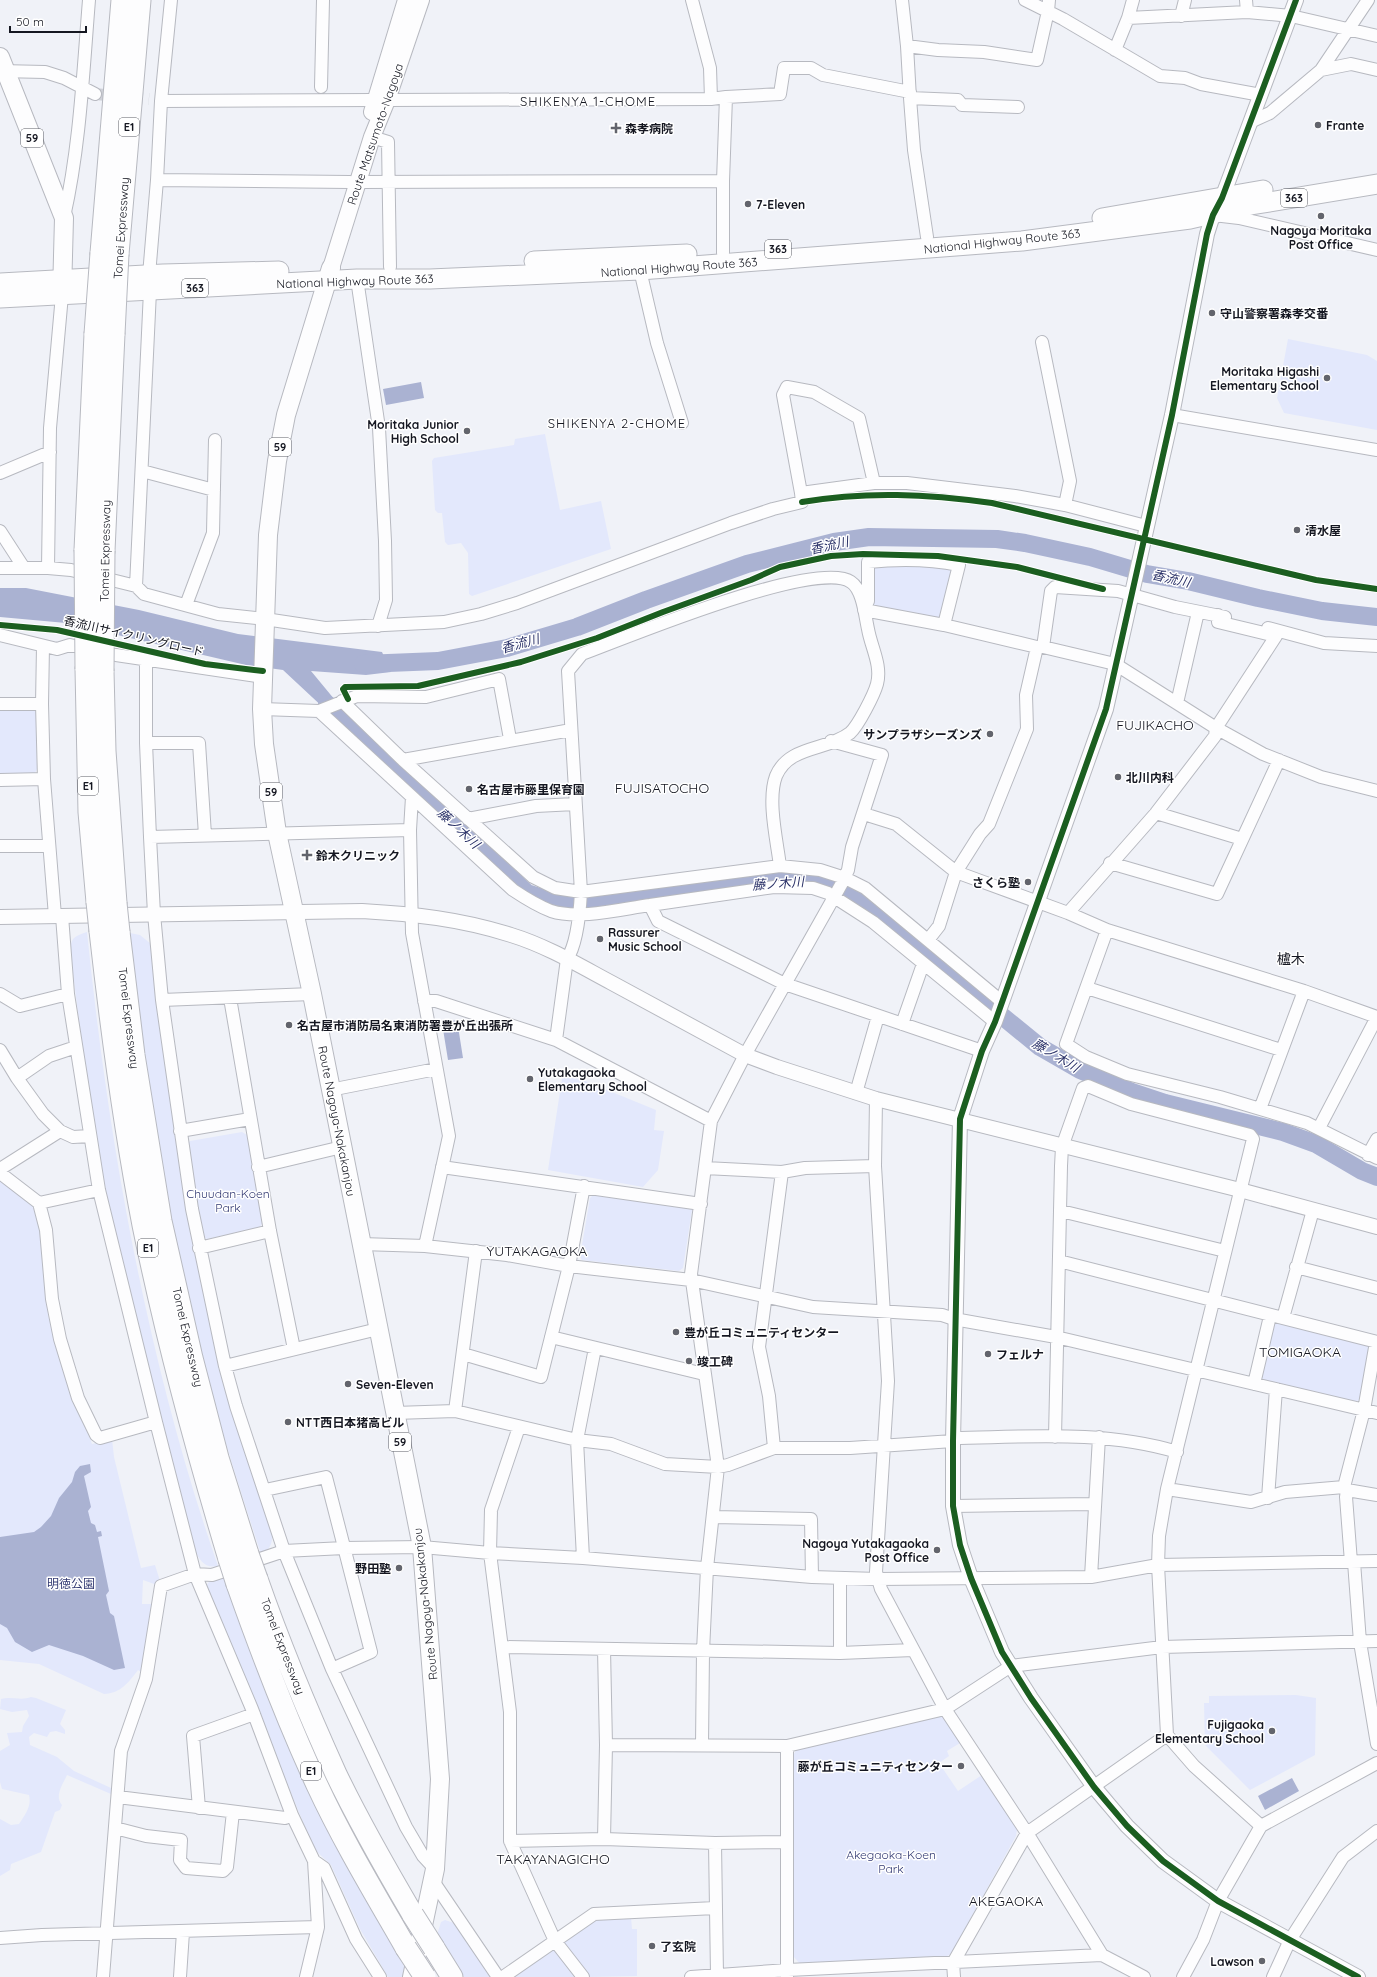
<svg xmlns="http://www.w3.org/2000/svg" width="1377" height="1977" font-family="Quicksand,'Noto Sans JP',sans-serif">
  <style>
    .green { fill: #e3e8fc }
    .water { fill: #aab2d2 }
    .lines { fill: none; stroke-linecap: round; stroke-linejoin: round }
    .river { stroke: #aab2d2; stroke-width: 18 }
    .minor-tunnel { stroke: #cfd1d8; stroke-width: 12; stroke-dasharray: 12 6; stroke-linecap: butt }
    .minor-casing { stroke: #b7b9c0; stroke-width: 14 }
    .tertiary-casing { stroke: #b7b9c0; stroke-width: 16 }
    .secondary-casing { stroke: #b7b9c0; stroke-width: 18 }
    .primary-casing { stroke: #b7b9c0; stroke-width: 20 }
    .trunk-casing { stroke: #b7b9c0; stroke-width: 21 }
    .motorway-casing { stroke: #b7b9c0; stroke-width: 23 }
    .minor { stroke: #fdfdfe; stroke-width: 12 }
    .tertiary { stroke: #fdfdfe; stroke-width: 14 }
    .secondary { stroke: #fdfdfe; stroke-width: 16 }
    .primary { stroke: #fdfdfe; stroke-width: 18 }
    .trunk { stroke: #fdfdfe; stroke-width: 19 }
    .motorway { stroke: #fdfdfe; stroke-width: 21 }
    .motorway-bridge-casing { stroke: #b7b9c0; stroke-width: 23; stroke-linecap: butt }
    .motorway-bridge { stroke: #fdfdfe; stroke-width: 21 }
    .cycleway-casing { stroke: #fff; stroke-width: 8 }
    .cycleway { stroke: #1b5e20; stroke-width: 6 }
    .poi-dot { fill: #62646c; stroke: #fff; stroke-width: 1.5 }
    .labels { text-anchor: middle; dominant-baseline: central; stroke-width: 3; stroke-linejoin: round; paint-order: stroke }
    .shield { fill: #fff; stroke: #5b5d64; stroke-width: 1 }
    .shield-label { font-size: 11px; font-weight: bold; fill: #151721 }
    .poi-label { font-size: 12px; font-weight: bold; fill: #151721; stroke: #fff; text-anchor: start }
    .street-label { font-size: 12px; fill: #151721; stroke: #fff }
    .park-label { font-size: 12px; fill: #333a73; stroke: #fff }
    .neighbourhood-label { font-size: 13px; letter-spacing: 1px; fill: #151721; stroke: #fff }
    .water-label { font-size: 13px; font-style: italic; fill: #293067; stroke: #fff }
    .quarter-label { font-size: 14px; fill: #151721; stroke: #fff }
  </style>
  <rect width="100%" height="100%" fill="#f0f2f8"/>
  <path class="green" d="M1288,339L1367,355L1377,361V430L1284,413L1277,398Z
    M545,434L560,510L601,501L611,549L472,596L469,594L468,553L461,543L448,545L445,542L442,513H438L435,510L432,461L434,458L514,445L515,439Z
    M873,564H945L953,570L942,618L937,621L874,608L870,603Z
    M33,709L36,712L37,769L35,773H0V710Z
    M87,932C109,1147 147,1361 218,1566C205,1569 199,1560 195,1550C166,1440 135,1331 112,1221C94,1133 81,1044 71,955C70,939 72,937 87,932Z
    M130,933L140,935L151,944L183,1182L272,1531C273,1542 271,1549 261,1554C236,1477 211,1400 193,1321C163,1194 143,1063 130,933Z
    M563,1072L656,1110L654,1130L664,1131L658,1170L643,1187L548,1170Z
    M242,1132L247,1135L263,1222L260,1227L207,1239L203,1237L187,1146L190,1141Z
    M0,1181L34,1207L44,1246L48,1315L65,1375L92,1444L112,1439L114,1457L141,1568L155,1565L161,1584L157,1585L143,1580L142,1604H154L141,1672L138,1670C128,1683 121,1693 104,1694L39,1664L0,1660Z
    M593,1195L689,1206L692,1210L683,1268L679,1271L582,1260L580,1257L590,1198Z
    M1277,1321L1368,1344L1372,1351L1361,1398L1356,1402L1264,1381L1260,1375L1271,1324Z
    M223,1576L281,1720L322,1812L406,1970L404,1977H388L360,1929L331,1865L314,1849L206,1586L212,1578Z
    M1296,1695L1316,1698L1315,1755L1250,1790L1205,1745L1204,1703H1209V1696Z
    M31,1697L36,1698L66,1710L60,1724L65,1730V1734L56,1731L50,1732L47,1737L34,1733L29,1737L30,1745L57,1757L74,1771L111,1788V1794L67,1775C63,1784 54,1796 62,1805L60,1810L55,1812L41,1852L11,1864L10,1870L0,1876V1819L11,1825L19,1824C25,1815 32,1806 29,1795L2,1789L0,1782V1751L10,1745L7,1733L22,1732L23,1726L29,1716L27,1710L12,1712L0,1709L1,1699C11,1696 21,1701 31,1697Z
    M941,1714L945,1716L960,1743L947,1751L949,1756L939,1763L958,1791L982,1775L1017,1829L1016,1836L951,1954L945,1957L800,1964L794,1957V1754L797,1749Z
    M631,1917L632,1929H637V1976L589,1977L563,1946V1940L595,1918Z
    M445,1920L457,1924L493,1977H464L437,1935L441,1922Z
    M551,1949L555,1950L577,1977H510Z"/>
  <path class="water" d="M421,382L424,398L386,405L383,389Z
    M0,588H26L139,610L238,634L382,652L391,672L366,675L311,671L349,717L342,725L283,670L246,665L66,623L0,617Z
    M457,1020L463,1058L448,1060L442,1023Z
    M90,1464L91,1472L84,1476L91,1507L88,1511L91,1523L95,1525L97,1532L101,1531L102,1536L98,1537L109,1591L106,1595L110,1613L114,1616L125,1668L114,1670L83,1656L49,1645L32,1652L15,1642L7,1628L0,1624V1537L34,1532L41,1527L51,1516L59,1498L72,1482L75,1472L80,1466Z
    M1292,1778L1299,1791L1265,1810L1258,1796Z"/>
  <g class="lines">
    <path class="river" d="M363,664L438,661L507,648L577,627L646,600L747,564L834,542L869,537L997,539L1025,543L1090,557L1147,574L1188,581L1258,598L1322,611L1377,617
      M327,704L389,764L527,893L552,901L583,904L628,901L783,880H811L840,889L870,908L1040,1047L1080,1070L1132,1092L1165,1103L1283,1132L1316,1144L1362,1171L1377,1177"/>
    <path class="minor-tunnel" d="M95,94L149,99"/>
    <g class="minor-casing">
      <path id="minor" d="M171,0L161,101L157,180L149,275L150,291L136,586L144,594L218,614L265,619L325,628L444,622L481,614L517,603L731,523L773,509L802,502L801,493L874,483H907L1015,496L1065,505L1146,526
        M692,0L710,68L711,99L726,97L780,94L784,68H811L823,75L910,92
        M902,0L907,46L910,98L958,100L962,105L1018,107
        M1025,0L1063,19L1160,76L1185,78L1201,84L1261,95
        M1246,0L1247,12
        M1181,16L1185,0
        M1128,18L1133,0
        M907,46L938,50L984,52L1037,60L1048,11L1049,0
        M1115,50L1128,18L1247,12L1291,16L1377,36
        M1321,70L1351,64L1377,70
        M0,71L45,72L64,78L95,94
        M321,87L323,0
        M910,98L914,150L927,237
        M387,100L711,99
        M161,101L375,100
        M1250,122L1270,113L1321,70L1368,0
        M372,137L388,142L390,267
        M157,180L350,182
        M358,182L723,181
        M1222,216L1239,218L1377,250
        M64,217C80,146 83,73 89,0
        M723,253V181L726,97
        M640,270L657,343L682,423
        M357,279L379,428L385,541L386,600L378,626
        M1042,342L1070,481L1065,505
        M1172,415L1377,450
        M142,471L214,490
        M0,473L50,452
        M801,493L783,395L787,387L814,392L859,418L874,483
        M0,531L24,568
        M0,568H48L71,570L136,586
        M48,568L50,428L62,295
        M186,605L213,533L215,440
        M865,607L868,601V562C898,559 929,559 959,565L944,625
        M864,610L944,625L1037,647H1043L1115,664L1216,728L1263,754L1321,777L1377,791
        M1268,628L1324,643L1377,646
        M0,635L57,649L70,645L116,655L263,677
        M43,646L42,704L44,779L55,916
        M1043,647L1051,591L1055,587L1118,591L1175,607L1225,617
        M146,658V743L150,837L154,914L162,1000L192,1209L225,1366L236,1406L284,1551L332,1669L406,1827L423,1856L435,1869
        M342,701L403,760L533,877L555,888L581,892L780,866L820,870L845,878L865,888L1001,1001
        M1177,703L1198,612
        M0,704H42
        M262,709L319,711L357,696L426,697L499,679L510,739
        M319,711L513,890C525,898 538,906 551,911C579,920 621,909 650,905L658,921L785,984L982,1051
        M146,743H199L205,835
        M403,760L571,730
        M0,780L44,779
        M412,797L410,830L412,933L449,1136L425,1246
        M1156,813L1242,839
        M864,814L896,824L956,872L1068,913L1107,930L1304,991L1377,1017
        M468,819L536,806L575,804
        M150,837L410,830
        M0,846H48
        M1110,863L1217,894L1279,760
        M650,905L774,887L813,888L828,893L873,922L995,1022
        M1068,913L1156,813L1215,736L1216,728L1276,636L1218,622V615
        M62,916L68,994L99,1190L156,1422L195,1574L252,1709L292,1815L314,1861L318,1927L306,1977
        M1107,930L1066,1044L1086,1057L1127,1074L1220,1097L1307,1123L1377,1158
        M928,940L939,926L956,872L980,834L989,824L1027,729L1026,695L1037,647
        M1087,988L1281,1050
        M0,994L20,1006L68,994
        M230,998L270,1231L294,1349
        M162,1000L312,994
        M424,1001H436L556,1040L711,1121
        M902,1024L923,964
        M556,1040L567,959C577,944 580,910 581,892L568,671L582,654C625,638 817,558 851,582C863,590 865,616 868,629C871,647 882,665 877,684C874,695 858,726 850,733C827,751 789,745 776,776C767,800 777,841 780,866
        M0,1050L17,1078
        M330,1090L436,1069
        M856,1093L878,1016
        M876,1099L875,1166L888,1381L876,1572L881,1589L945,1709L1027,1833L1102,1955
        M1260,1109L1304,991
        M1319,1128L1377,1017
        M60,1131L43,1114L17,1078L49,1056L76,1047
        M180,1131L250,1119
        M1368,1155L1377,1139
        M258,1167L342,1147
        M442,1167L701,1204
        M705,1168L782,1172L805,1168L875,1166
        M0,1169L60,1131L73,1137L90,1136
        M0,1173L39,1203L46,1230L52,1299L60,1339L78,1398L96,1435L100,1438L156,1422
        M39,1203L99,1190
        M1061,1211L1225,1251
        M361,1244L425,1246L507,1255L569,1266L691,1280L813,1307L942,1315L954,1319L1056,1337L1377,1413
        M199,1248L270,1231
        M1059,1261L1377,1342
        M1296,1267L1377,1288
        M1283,1318L1313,1210
        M551,1337L704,1374
        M463,1354L541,1377L569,1266L584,1186
        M225,1366L378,1329
        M1254,1384L1270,1316
        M455,1411L476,1251
        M395,1413L455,1411L577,1440L611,1444L665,1464L718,1467L728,1465L774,1448H850L953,1441
        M519,1427L491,1510L490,1553L510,1712V1841L555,1941L583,1977
        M1055,1437L1061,1166L1062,1147L1083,1088L1088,1086L1131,1104L1250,1135L1253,1139L1167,1489L1159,1536L1158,1565L1167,1735L1194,1766L1261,1826
        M953,1438C1027,1437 1104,1430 1177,1452
        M774,1448L769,1396L759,1347L782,1172
        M1344,1487L1364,1410L1376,1342
        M1167,1489L1251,1502L1285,1492L1344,1487L1347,1490L1377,1495
        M265,1490L326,1477L371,1652L332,1669
        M1347,1490L1346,1497L1351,1562
        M1268,1498L1276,1389
        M953,1506L1094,1504
        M713,1517L811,1519L812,1577
        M583,1558L577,1440L595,1348
        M1354,1562L1360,1642L1377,1744
        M1091,1577L1099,1437
        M502,1647L840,1653L913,1650
        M604,1649L606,1745L604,1839
        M840,1653V1578
        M606,1745L787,1746L945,1709L1011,1666L1162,1647L1377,1641
        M702,1745L703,1651L707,1568L718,1467L691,1274L711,1121L745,1055L842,883L848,870L852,847L882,755L831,741
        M787,1746V1977
        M118,1797L285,1818L292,1815
        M199,1808L193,1736L254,1714
        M115,1828L146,1836L181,1840L180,1860L186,1868L223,1871L227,1867L233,1812
        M510,1841L604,1839L715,1843L787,1842
        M715,1843L717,1975
        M314,1861L324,1868L356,1939L380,1977
        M433,1881L498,1977
        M0,1938L42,1935L318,1927
        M103,1977L121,1751L146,1679L161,1586L195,1574L212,1575L284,1551L344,1548L422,1547L490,1553L583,1558L812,1577L878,1579L1091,1577L1158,1565L1377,1561
        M180,1977L183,1932
        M503,1977L594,1914L715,1908
        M691,1977L788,1970L1102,1955L1144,1977
        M954,1977L953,1963L1027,1833L1167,1735
        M1183,1977L1203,1940L1218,1901L1261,1826L1377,1763
        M1273,1977L1290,1940L1343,1857L1377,1831"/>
    </g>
    <g class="tertiary-casing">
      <path id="tertiary" d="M1296,0L1222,198L1213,215L1207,234L1172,415L1106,709L995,1022L982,1051L960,1119L953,1441V1506L960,1545L971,1578L1002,1652L1031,1698L1094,1787L1127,1826L1163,1861L1218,1901L1358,1977
        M0,917L362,911C414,914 461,919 511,935C547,946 580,966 612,983C657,1007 701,1031 745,1055L777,1067L876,1099L1240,1190L1377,1227"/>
    </g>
    <g class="secondary-casing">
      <path id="secondary" d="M372,112L406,0
        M331,268L372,137L387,100L421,0"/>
    </g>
    <g class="primary-casing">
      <path id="primary" d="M0,57L64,218L62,294
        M331,268L286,415L277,461L268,535L262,709L264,744L277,833L312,994L422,1547L440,1779L435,1869L412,1977"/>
    </g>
    <g class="trunk-casing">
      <path id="trunk" d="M1102,218L1263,190
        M534,261L687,254
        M0,283L163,274L279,271
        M0,298L357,279H430L640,270L1022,241L1190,219L1251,205L1377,184"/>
    </g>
    <g class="motorway-casing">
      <path id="motorway" d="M101,253L122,0
        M118,254L140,0
        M85,550L95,334
        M104,551L114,334
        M86,669L89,812L97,902
        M103,671L105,751L116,903
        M100,931C111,1029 124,1127 143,1225C166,1338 196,1449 229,1559
        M119,932L134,1055L161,1221L192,1358L218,1458L248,1554
        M257,1579C280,1645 307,1710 336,1774C359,1822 386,1869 413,1915
        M237,1584C261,1652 287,1720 317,1785C343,1841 375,1894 406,1948
        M434,1948L452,1977"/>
    </g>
    <use href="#minor" class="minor"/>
    <use href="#tertiary" class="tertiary"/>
    <use href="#secondary" class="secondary"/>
    <use href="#primary" class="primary"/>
    <use href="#trunk" class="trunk"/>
    <use href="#motorway" class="motorway"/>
    <g class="motorway-bridge-casing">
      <path id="motorway-bridge" d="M95,334L101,253
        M114,334L118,254
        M85,550L86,669
        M103,671L104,551
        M97,902L100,931
        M116,903L119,932
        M248,1554L257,1579
        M229,1559L237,1584
        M413,1915L434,1948
        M406,1948L425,1977"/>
    </g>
    <use href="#motorway-bridge" class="motorway-bridge"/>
    <g class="cycleway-casing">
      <path id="cycleway" d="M1296,0L1222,198L1213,215L1207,234L1172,415L1106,709L995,1022L982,1051L960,1119L953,1441V1506L960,1545L971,1578L1002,1652L1031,1698L1094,1787L1127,1826L1163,1861L1218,1901L1358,1977
        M802,502C867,491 927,494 992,503L1316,580L1377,589
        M0,625L57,630L205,664L263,671
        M348,699L343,689L345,687L418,686L521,662L597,638L663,612L751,580L780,567L831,556L863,554L938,556L1017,567L1103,589"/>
    </g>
    <use href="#cycleway" class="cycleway"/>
  </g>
  <g class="poi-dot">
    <circle cx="1318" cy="125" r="4"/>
    <path d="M614 122h4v4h4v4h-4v4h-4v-4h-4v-4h4z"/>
    <circle cx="748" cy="204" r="4"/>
    <circle cx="1321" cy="216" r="4"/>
    <circle cx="1212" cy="313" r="4"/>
    <circle cx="1327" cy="378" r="4"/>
    <circle cx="467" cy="431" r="4"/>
    <circle cx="1297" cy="530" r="4"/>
    <circle cx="990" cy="734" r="4"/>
    <circle cx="1118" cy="777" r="4"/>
    <circle cx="469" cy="789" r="4"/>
    <path d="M305 849h4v4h4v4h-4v4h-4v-4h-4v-4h4z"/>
    <circle cx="1028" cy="882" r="4"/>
    <circle cx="600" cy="939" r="4"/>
    <circle cx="289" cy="1025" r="4"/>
    <circle cx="530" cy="1079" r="4"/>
    <circle cx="676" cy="1332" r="4"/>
    <circle cx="988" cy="1354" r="4"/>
    <circle cx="689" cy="1361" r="4"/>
    <circle cx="348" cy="1384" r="4"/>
    <circle cx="288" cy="1422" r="4"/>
    <circle cx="937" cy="1550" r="4"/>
    <circle cx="399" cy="1568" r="4"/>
    <circle cx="1272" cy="1731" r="4"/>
    <circle cx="961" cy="1766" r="4"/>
    <circle cx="652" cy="1946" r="4"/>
    <circle cx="1262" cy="1961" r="4"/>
  </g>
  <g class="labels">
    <g class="shield">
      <rect x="119" y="118" width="20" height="18" rx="3"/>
      <rect x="21" y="129" width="22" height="18" rx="3"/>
      <rect x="1281" y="189" width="26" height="18" rx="3"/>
      <rect x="765" y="240" width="26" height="18" rx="3"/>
      <rect x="182" y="279" width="26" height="18" rx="3"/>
      <rect x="269" y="438" width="22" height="18" rx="3"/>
      <rect x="78" y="777" width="20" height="18" rx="3"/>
      <rect x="260" y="783" width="22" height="18" rx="3"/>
      <rect x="138" y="1239" width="20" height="18" rx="3"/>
      <rect x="389" y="1433" width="22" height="18" rx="3"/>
      <rect x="301" y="1762" width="20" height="18" rx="3"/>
    </g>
    <g class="shield-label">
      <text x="129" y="127">E1</text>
      <text x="32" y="138">59</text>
      <text x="1294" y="198">363</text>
      <text x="778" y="249">363</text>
      <text x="195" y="288">363</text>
      <text x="280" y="447">59</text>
      <text x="88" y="786">E1</text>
      <text x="271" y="792">59</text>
      <text x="148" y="1248">E1</text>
      <text x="400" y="1442">59</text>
      <text x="311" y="1771">E1</text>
    </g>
    <g class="poi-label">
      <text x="1326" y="125">Frante</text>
      <text x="625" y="128">森孝病院</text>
      <text x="756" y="204">7-Eleven</text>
      <text x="1321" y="230" text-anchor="middle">Nagoya Moritaka<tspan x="1321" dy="14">Post Office</tspan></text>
      <text x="1220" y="313">守山警察署森孝交番</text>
      <text x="1319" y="371" text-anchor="end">Moritaka Higashi<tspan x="1319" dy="14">Elementary School</tspan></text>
      <text x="459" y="424" text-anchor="end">Moritaka Junior<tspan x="459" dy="14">High School</tspan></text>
      <text x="1305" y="530">清水屋</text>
      <text x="982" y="734" text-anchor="end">サンプラザシーズンズ</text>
      <text x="1126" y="777">北川内科</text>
      <text x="477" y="789">名古屋市藤里保育園</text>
      <text x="316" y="855">鈴木クリニック</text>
      <text x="1020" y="882" text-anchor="end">さくら塾</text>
      <text x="608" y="932">Rassurer<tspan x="608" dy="14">Music School</tspan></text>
      <text x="297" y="1025">名古屋市消防局名東消防署豊が丘出張所</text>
      <text x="538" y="1072">Yutakagaoka<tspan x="538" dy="14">Elementary School</tspan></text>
      <text x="684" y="1332">豊が丘コミュニティセンター</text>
      <text x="996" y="1354">フェルナ</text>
      <text x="697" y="1361">竣工碑</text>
      <text x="356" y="1384">Seven-Eleven</text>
      <text x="296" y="1422">NTT西日本猪高ビル</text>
      <text x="929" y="1543" text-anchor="end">Nagoya Yutakagaoka<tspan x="929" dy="14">Post Office</tspan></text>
      <text x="391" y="1568" text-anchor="end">野田塾</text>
      <text x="1264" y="1724" text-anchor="end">Fujigaoka<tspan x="1264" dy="14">Elementary School</tspan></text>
      <text x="953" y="1766" text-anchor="end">藤が丘コミュニティセンター</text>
      <text x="660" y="1946">了玄院</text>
      <text x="1254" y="1961" text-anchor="end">Lawson</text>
    </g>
    <g class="street-label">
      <text transform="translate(375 134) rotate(-71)">Route Matsumoto-Nagoya</text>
      <text transform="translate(121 228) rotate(-86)">Tomei Expressway</text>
      <text transform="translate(1002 241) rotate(-6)">National Highway Route 363</text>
      <text transform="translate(679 267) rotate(-4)">National Highway Route 363</text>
      <text transform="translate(355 281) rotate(-2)">National Highway Route 363</text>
      <text transform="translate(105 551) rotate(-89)">Tomei Expressway</text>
      <text transform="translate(134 636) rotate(13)">香流川サイクリングロード</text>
      <text transform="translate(129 1018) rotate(83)">Tomei Expressway</text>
      <text transform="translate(337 1121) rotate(79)">Route Nagoya-Nakakanjou</text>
      <text transform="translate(188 1337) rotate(77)">Tomei Expressway</text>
      <text transform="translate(425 1604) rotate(-96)">Route Nagoya-Nakakanjou</text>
      <text transform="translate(283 1646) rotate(69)">Tomei Expressway</text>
    </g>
    <g class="park-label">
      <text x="228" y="1193">Chuudan-Koen<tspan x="228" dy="14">Park</tspan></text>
      <text x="71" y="1583">明徳公園</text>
      <text x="891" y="1854">Akegaoka-Koen<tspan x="891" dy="14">Park</tspan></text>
    </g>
    <g class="neighbourhood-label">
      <text x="588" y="101">SHIKENYA 1-CHOME</text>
      <text x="617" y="423">SHIKENYA 2-CHOME</text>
    </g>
    <g class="water-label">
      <text transform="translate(829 545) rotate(-12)">香流川</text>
      <text transform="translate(1171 578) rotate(13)">香流川</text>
      <text transform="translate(520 643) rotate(-15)">香流川</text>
      <text transform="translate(459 828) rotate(43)">藤ノ木川</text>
      <text transform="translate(778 883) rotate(-4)">藤ノ木川</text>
      <text transform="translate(1056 1055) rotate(31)">藤ノ木川</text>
    </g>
    <g class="quarter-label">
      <text x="1155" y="725">FUJIKACHO</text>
      <text x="662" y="788">FUJISATOCHO</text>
      <text x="1291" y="959">櫨木</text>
      <text x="537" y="1251">YUTAKAGAOKA</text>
      <text x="1300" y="1352">TOMIGAOKA</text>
      <text x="553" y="1859">TAKAYANAGICHO</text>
      <text x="1006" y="1901">AKEGAOKA</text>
    </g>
  </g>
  <path d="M10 26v6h76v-6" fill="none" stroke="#151721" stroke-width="2"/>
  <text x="16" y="26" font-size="12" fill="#151721" stroke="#ffffff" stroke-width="3" paint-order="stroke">50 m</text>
</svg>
